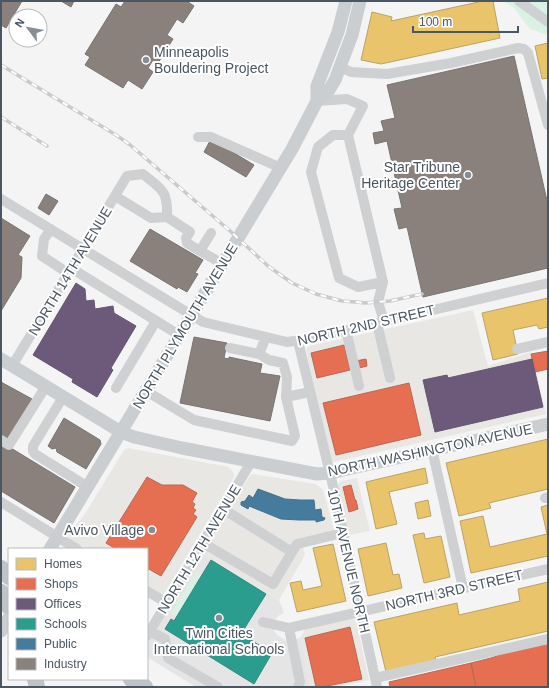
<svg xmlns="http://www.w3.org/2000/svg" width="549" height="688" font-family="Arial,sans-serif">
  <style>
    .commercial { fill: #e8e7e3 }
    .education { fill: #e6e5e6 }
    .green { fill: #d9f2e3 }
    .homes { fill: #e9c46a; stroke: #b9a367 }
    .shops { fill: #e76f51; stroke: #b86856 }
    .offices { fill: #6d597a; stroke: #625872 }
    .schools { fill: #2a9d8f; stroke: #348881 }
    .public { fill: #457b9d; stroke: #46708b }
    .industry { fill: #8a817c; stroke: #777474 }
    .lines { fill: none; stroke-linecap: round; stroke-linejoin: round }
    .highway-casing { stroke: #b9bec3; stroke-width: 16 }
    .minor { stroke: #ced0d2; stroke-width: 10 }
    .major { stroke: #caced1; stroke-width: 13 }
    .highway { stroke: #bec4c9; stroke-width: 15 }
    .rail-casing { stroke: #c9cacc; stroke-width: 3.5 }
    .rail { stroke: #fff; stroke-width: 2; stroke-dasharray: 6; stroke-linecap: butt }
    .poi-dot { fill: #868d94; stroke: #fff; stroke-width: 1.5 }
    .labels { text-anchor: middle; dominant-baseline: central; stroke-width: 4; stroke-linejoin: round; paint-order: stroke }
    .poi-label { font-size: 14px; fill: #4a5661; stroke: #fff; text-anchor: end }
    .street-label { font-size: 14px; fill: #4a5661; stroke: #fff }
  </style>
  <rect width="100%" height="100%" fill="#f4f4f4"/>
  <path class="commercial" d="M473,310L488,366L531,352L546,414L334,462L332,461L317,401L306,349L309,346Z
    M128,448L229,467L234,473V477L166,591L163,594H160L147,586V549H86L70,539L68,535L85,514L124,450Z
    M252,474L315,484L320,487L323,490L336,537L303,547L305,555L279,600L202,553L249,477Z
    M357,478L370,531L349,535L337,487L338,484L341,481Z
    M352,617L356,620L369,680L335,687H310L301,637L304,631L306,628Z"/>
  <path class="education" d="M202,553L279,600L284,613L278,616L275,620L274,630L276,634L287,641H293L301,637L310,687H196L147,657V644Z"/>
  <path class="green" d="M502,1H548V35L530,29L513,7Z
    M196,572L202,575L177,617L171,613Z"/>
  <path class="homes" d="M483,1H493L500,38L381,64L361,60L372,12L392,17L391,21Z
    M548,43V78L542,79L535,46Z
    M548,298V327L539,329L537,325L513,330L518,354L493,360L482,313Z
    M548,439V489L489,503L491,508L459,516L446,463Z
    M425,468L428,483L389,492L397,524L376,529L366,482Z
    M428,500L431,516L418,519L415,503Z
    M548,505V556L471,573L460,521L483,516L490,547L547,534L541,507Z
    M424,533L425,539L441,536L450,577L424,583L413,535Z
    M386,543L393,575L399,574L402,588L368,596L358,549Z
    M333,544L346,601L297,612L290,583L301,581L303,590L322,586L313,548Z
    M548,582V631L435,657L436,661L386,672L374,622L457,603L459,615L520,601L518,589Z"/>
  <path class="shops" d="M344,345L350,370L317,378L311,353Z
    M548,351V369L535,372L531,354Z
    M366,359L367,366L351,370L350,362Z
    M409,383L421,435L336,455L323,403Z
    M147,477L162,485H183L197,493L192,502L195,504L193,508L196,510L193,514L197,517L161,576L147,568V549H116L106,543Z
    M351,485L355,500H356L358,509L349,512L343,487Z
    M350,627L362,679L322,687H316L305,638Z
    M548,642V687H476L471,663L491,658L516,649Z
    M471,663L476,687H390L389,682Z"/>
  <path class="offices" d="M76,283L85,289L86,301L94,300L95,309L113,306L114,313L136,326L111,368L113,370L97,397L72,382L73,379L33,355Z
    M532,359L543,407L435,432L423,380L447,375L448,378Z"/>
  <path class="schools" d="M211,560L266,594L241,634L272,653L254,684L165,629L171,619L174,621Z"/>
  <path class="public" d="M258,489L285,499L300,500H314L315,510L321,509L322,517L325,518L324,520L316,522V520H299L281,519L249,506L248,509L241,505V502L245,501L249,495L253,498Z"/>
  <path class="industry" d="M1,1H22L6,28L1,25Z
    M61,1H74L71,7Z
    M125,1H188V2L194,6L183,23L177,19L167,35L173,39L158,63L153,60L148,68L153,72L142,89L128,80L123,88L85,65L90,57L85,54L116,4L121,7Z
    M514,56L548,205V268L423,297L407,227L399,229L394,209L402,208L387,141L375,144L373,133L384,131L381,121L395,118L387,85Z
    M211,139L254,165L246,177L204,152Z
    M46,194L58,201L49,215L38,208Z
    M1,218L30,236L18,255L22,257L21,278L1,311Z
    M150,229L203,260L195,273L198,274L187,292L178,287L177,289L130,261Z
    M194,337L227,343L224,358L229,359V357L262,364L260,373L280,376L270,421L180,403Z
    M1,382L32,399L8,439L1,435Z
    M64,418L100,440L101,444L86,469L57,452L56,448L52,449L48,446Z
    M1,442L75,487L54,523L1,491Z"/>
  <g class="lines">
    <g class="highway-casing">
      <path id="highway" d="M1,568L9,577
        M1,592L9,607
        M35,679L37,687
        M131,679L145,687"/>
    </g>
    <path class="minor" d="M519,1L548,22
      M340,67L351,72L387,74L451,63L518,48L524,49L528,53L548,125
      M317,101L347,99L363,106L348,135L383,282L378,302L384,321
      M348,135H333L318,147L311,172L339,278L358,287L383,282
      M198,137H211L281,168
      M1,199L203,322L287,342L310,339L548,283
      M167,217L190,232L186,238L187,243L200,251
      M51,229L44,239L42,256L68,273
      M211,233L200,251L223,264
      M71,268L179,335
      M377,323L390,378
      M346,330L359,386
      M298,341L333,486L377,687
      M230,348L259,354
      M517,349L548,342
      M12,366L127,176L143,174C162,190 168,190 167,217L151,218L115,196
      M116,388L156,321
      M146,391L194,420L292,441L295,436L286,397L287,377L283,363L269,360L259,354L266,337
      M63,397L33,446V451L35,454L88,487
      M286,397L310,392
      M1,440L9,445L46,386
      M432,449L463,588
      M545,498L548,497
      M1,502L77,549
      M203,543L273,584L292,552L223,509
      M292,552L297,544L343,533
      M147,591L167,603
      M263,622L289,628L548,569
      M289,628L300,682L298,687
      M147,630L165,639L168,658L218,687
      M147,636L251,462
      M375,678L548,639"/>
    <path class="major" d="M317,101V86L338,32L346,1
      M1,359L121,432L134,437L182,448L317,474L330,473L548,424
      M50,549L292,149L317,101L329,90L335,80L352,35L360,1
      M1,631L9,618"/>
    <use href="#highway" class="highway"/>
    <g class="rail-casing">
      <path id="rail" d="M1,65L116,135L129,144L229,230L268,266L292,283L316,294L342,301L356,302L365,303L390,301L422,294
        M1,117L47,146"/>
    </g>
    <use href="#rail" class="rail"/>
  </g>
  <g class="poi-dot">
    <circle cx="146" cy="60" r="4"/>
    <circle cx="468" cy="175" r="4"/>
    <circle cx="152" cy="530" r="4"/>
    <circle cx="219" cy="618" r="4"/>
  </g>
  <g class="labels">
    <g class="poi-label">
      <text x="154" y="52" text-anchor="start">Minneapolis<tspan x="154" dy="16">Bouldering Project</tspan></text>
      <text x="460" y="167">Star Tribune<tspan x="460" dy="16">Heritage Center</tspan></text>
      <text x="144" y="530">Avivo Village</text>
      <text x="219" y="633" text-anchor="middle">Twin Cities<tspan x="219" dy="16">International Schools</tspan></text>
    </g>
    <g class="street-label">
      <text transform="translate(70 271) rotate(-59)">NORTH 14TH AVENUE</text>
      <text transform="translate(366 325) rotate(-13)">NORTH 2ND STREET</text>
      <text transform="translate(185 326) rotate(-59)">NORTH PLYMOUTH AVENUE</text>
      <text transform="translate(430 450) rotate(-12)">NORTH WASHINGTON AVENUE</text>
      <text transform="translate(199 549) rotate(-59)">NORTH 12TH AVENUE</text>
      <text transform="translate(349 561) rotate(77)">10TH AVENUE NORTH</text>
      <text transform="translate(454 590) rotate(-13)">NORTH 3RD STREET</text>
    </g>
  </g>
  <rect width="549" height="688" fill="none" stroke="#4a5661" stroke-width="4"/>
  <rect x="8" y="548" width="140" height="132" fill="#ffffff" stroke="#b7bbc0"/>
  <rect x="16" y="558" width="20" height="12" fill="#e9c46a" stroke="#b7bbc0"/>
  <text x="44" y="568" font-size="12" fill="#4a5661">Homes</text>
  <rect x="16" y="578" width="20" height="12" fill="#e76f51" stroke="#b7bbc0"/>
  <text x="44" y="588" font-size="12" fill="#4a5661">Shops</text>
  <rect x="16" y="598" width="20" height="12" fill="#6d597a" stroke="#b7bbc0"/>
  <text x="44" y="608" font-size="12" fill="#4a5661">Offices</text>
  <rect x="16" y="618" width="20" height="12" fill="#2a9d8f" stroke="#b7bbc0"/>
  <text x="44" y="628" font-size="12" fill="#4a5661">Schools</text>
  <rect x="16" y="638" width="20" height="12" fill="#457b9d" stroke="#b7bbc0"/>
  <text x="44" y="648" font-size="12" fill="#4a5661">Public</text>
  <rect x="16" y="658" width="20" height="12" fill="#8a817c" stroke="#b7bbc0"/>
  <text x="44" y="668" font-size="12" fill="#4a5661">Industry</text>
  <g transform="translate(28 28) rotate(302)"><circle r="19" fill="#ffffff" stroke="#b7bbc0"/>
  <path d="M0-3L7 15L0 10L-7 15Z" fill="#868d94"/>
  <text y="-6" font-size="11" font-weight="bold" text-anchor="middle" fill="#4a5661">N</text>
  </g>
  <path d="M413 26v6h105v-6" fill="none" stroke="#4a5661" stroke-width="2"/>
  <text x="419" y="26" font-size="12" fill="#4a5661" stroke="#ffffff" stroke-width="3" paint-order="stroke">100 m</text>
</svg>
